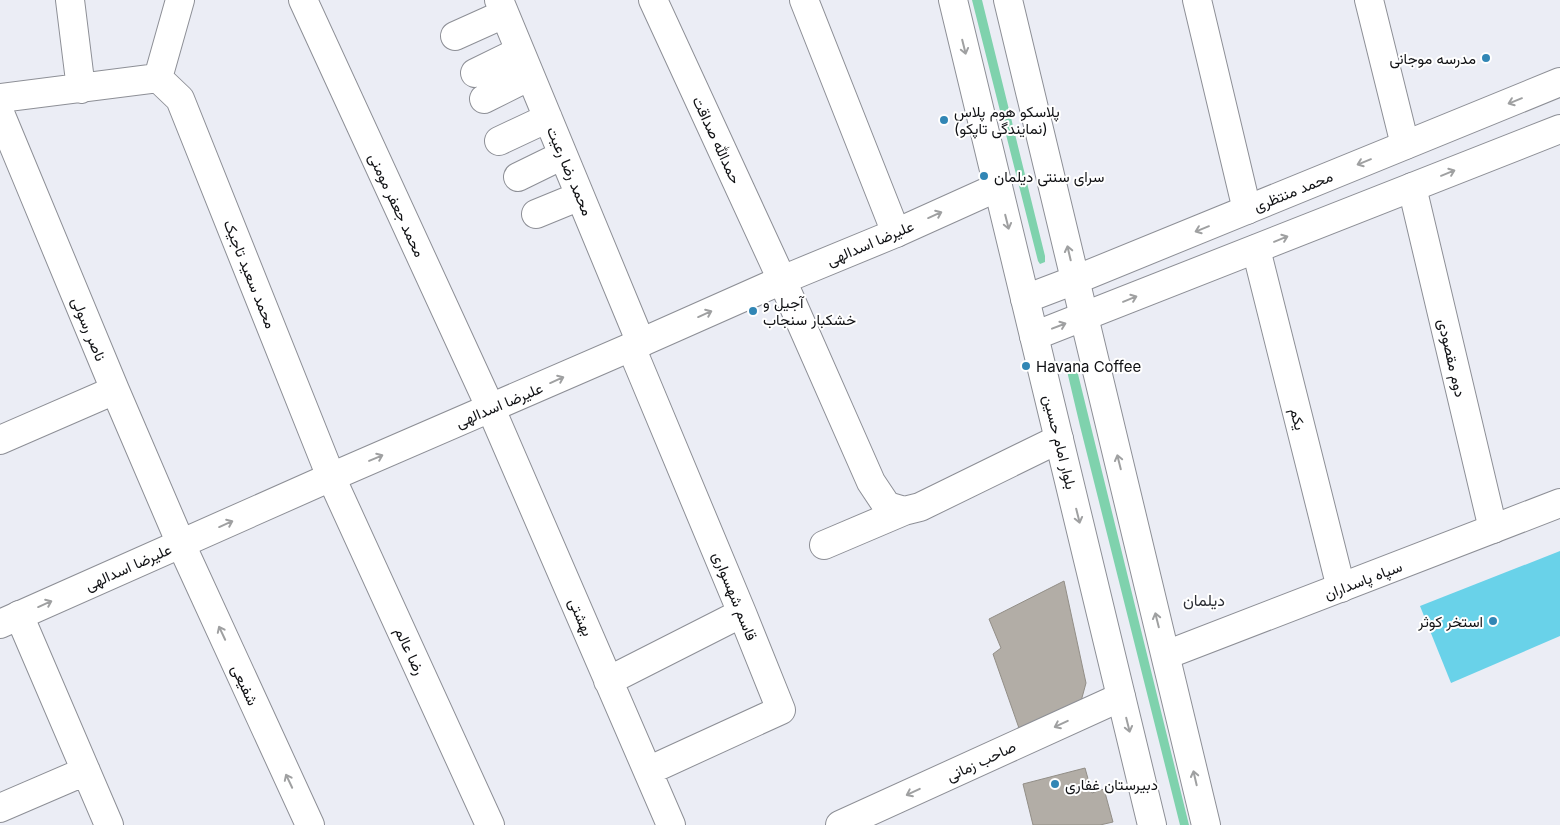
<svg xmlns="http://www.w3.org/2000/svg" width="1560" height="825" font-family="Inter,Vazirmatn,sans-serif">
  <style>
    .green { fill: #7fd2ad }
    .water { fill: #69d2e9 }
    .building { fill: #b2ada6; stroke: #928e87 }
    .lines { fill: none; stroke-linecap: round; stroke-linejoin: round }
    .street-casing { stroke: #8d8f96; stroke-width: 30 }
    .secondary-casing { stroke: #8d8f96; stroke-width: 30 }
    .primary-casing { stroke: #8d8f96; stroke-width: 30 }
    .street { stroke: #fff; stroke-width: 28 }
    .secondary { stroke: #fff; stroke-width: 28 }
    .primary { stroke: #fff; stroke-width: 28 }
    .oneway { stroke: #9fa0a1 }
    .poi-dot { fill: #3186b5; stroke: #fff; stroke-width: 2 }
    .labels { text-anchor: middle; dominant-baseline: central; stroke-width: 4; stroke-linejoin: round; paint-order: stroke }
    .poi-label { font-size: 15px; fill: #101114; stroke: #fff; text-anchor: start }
    .street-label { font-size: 15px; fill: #101114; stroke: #fff }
    .neighbourhood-label { font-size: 16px; fill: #2d2f35; stroke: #fff }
  </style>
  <rect width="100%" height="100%" fill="#ebedf5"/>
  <path class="green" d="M972,0H982L1045,256V262L1040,264L1038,261Z
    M1072,367L1077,370L1189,825H1180L1080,426L1067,371Z"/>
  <path class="water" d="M1560,551V636L1451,683L1420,606Z"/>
  <path class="building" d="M1064,581L1086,683L1080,705L1020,731L993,654L1001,648L989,619Z
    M1085,768L1092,793L1104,789L1113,822L1100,825H1033L1023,784Z"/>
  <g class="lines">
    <g class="street-casing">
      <path id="street" d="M70,0L81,89
        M303,0L491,409L671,825
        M499,0L641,343
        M653,0L782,280L871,482L887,506L904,511L920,507L1059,439
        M804,0L896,233
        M1197,0L1247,210
        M1369,0L1405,145
        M455,36L504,14
        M475,73L520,51
        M158,78L180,99L331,477L490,825
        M158,78L180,0
        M0,98L158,78
        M484,99L530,76
        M0,113L115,390L181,544L310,825
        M499,141L548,118
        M518,177L563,155
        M1412,187L1493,529
        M536,214L580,196
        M1256,249L1341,588
        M631,347L742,613L781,710L648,771
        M0,440L115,390
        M824,545L904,511
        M19,615L109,825
        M608,681L742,613
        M0,808L86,771"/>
    </g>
    <g class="secondary-casing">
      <path id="secondary" d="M1025,299L1075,280L1560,82
        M1034,336L1560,129
        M0,624L331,477L631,347L782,280L896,233L998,187
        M1166,655L1560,503
        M840,825L1121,697"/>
    </g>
    <g class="primary-casing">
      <path id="primary" d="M953,0L1152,825
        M1008,0L1206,825"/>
    </g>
    <use href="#street" class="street"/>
    <use href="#secondary" class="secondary"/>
    <use href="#primary" class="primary"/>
  </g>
  <defs><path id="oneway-shaft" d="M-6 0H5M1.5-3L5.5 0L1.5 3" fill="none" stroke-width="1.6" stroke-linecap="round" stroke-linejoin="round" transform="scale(1.25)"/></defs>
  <g class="oneway">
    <use href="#oneway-shaft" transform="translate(964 47) rotate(76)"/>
    <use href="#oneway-shaft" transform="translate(1515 101) rotate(158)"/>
    <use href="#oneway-shaft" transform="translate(1364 162) rotate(158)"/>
    <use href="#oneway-shaft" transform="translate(1448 173) rotate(-22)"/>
    <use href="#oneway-shaft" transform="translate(935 215) rotate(-24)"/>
    <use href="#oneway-shaft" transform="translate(1007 222) rotate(76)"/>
    <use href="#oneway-shaft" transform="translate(1202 229) rotate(158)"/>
    <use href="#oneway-shaft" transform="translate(1281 239) rotate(-22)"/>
    <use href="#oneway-shaft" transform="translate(1069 253) rotate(-103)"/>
    <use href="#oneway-shaft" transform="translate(1130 299) rotate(-22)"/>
    <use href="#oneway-shaft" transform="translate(705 314) rotate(-24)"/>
    <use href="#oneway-shaft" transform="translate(1059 326) rotate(-21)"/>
    <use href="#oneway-shaft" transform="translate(557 380) rotate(-24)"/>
    <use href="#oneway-shaft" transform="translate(376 458) rotate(-23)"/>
    <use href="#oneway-shaft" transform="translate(1119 462) rotate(-104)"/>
    <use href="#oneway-shaft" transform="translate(1078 516) rotate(76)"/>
    <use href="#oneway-shaft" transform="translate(226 524) rotate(-24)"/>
    <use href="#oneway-shaft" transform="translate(45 604) rotate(-24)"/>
    <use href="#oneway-shaft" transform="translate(1157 620) rotate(-104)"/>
    <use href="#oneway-shaft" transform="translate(222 633) rotate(-115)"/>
    <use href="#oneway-shaft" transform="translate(1061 724) rotate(155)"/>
    <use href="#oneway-shaft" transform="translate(1128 725) rotate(76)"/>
    <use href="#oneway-shaft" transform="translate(1195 778) rotate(-103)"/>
    <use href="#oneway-shaft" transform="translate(289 781) rotate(-115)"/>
    <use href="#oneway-shaft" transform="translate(913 792) rotate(155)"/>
  </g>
  <g class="poi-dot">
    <circle cx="1486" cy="58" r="5"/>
    <circle cx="944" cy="120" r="5"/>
    <circle cx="984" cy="176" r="5"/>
    <circle cx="753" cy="311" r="5"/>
    <circle cx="1026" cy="366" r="5"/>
    <circle cx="1493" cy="621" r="5"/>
    <circle cx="1055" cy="784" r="5"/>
  </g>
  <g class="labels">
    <g class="poi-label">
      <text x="1476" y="58" text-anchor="end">مدرسه موجانی</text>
      <text x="954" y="111">پلاسکو هوم پلاس<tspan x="954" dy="17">(نمایندگی تاپکو)</tspan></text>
      <text x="994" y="176">سرای سنتی دیلمان</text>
      <text x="763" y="302">آجیل و<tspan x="763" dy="17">خشکبار سنجاب</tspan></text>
      <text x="1036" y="366">Havana Coffee</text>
      <text x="1483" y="621" text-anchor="end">استخر کوثر</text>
      <text x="1065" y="784">دبیرستان غفاری</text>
    </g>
    <g class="street-label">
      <text transform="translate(717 140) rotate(65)">حمدالله صداقت</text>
      <text transform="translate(570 171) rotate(67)">محمد رضا رعیت</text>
      <text transform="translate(1293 191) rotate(-22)">محمد منتظری</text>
      <text transform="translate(397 205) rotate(65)">محمد جعفر مومنی</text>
      <text transform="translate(870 243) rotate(-23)">علیرضا اسدالهی</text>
      <text transform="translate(250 274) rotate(68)">محمد سعید تاجیک</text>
      <text transform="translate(89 329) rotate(68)">ناصر رسولی</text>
      <text transform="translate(1452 358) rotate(77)">دوم مقصودی</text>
      <text transform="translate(499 405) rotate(-23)">علیرضا اسدالهی</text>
      <text transform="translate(1298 419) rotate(76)">یکم</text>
      <text transform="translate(1060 442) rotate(76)">بلوار امام حسین</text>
      <text transform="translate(128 567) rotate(-24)">علیرضا اسدالهی</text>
      <text transform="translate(1363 580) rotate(-21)">سپاه پاسداران</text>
      <text transform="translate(735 596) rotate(68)">قاسم شهسواری</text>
      <text transform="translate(581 617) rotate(67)">بهشتی</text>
      <text transform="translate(410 651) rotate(65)">رضا عالم</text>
      <text transform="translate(245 685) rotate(65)">شفیعی</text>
      <text transform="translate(981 761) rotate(-25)">صاحب زمانی</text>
    </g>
    <g class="neighbourhood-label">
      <text x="1204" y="600">دیلمان</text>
    </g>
  </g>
</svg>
